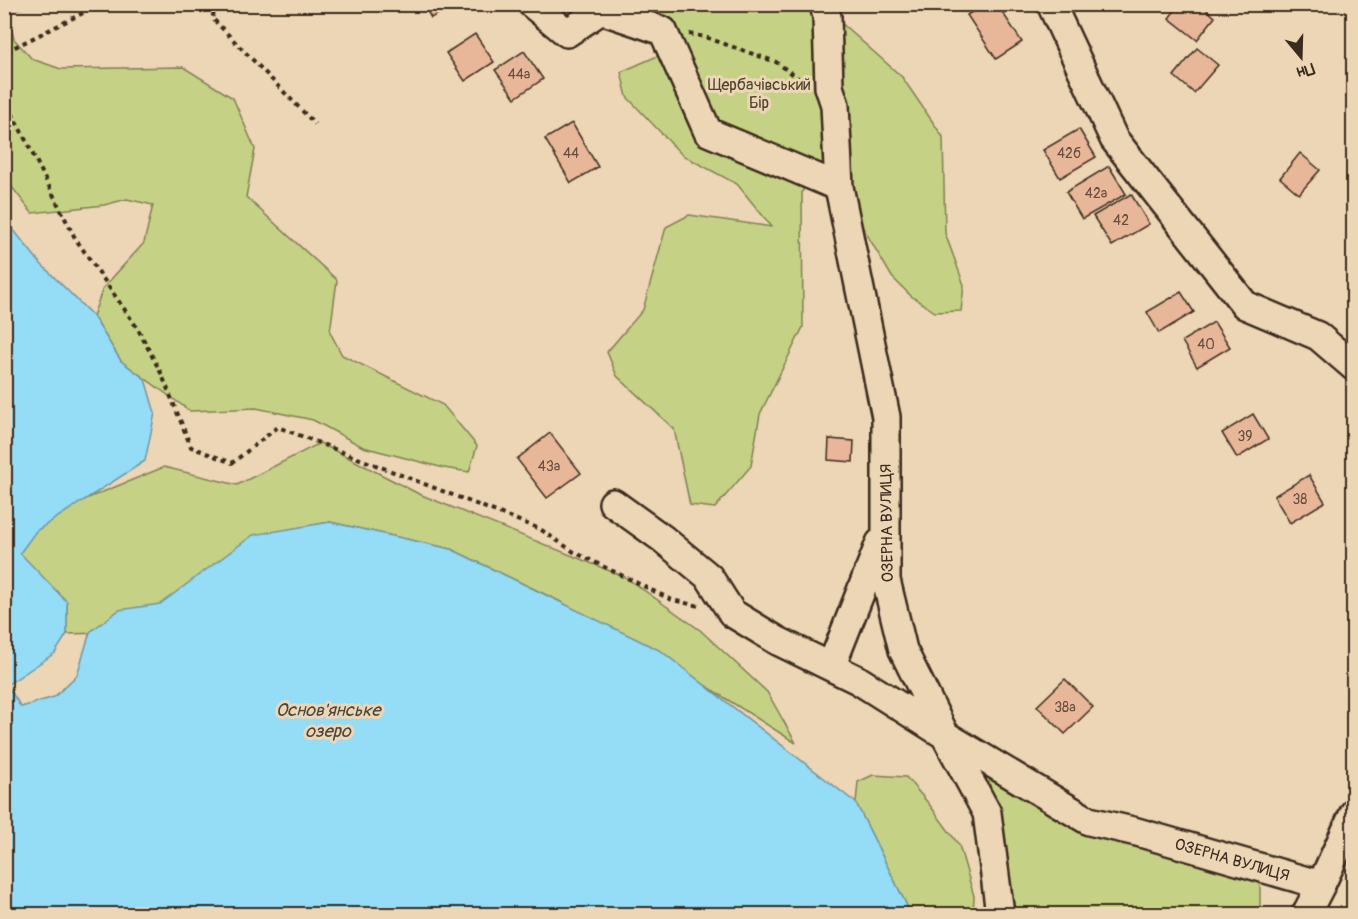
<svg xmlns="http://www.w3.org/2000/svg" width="1358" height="919" font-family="Pangolin,sans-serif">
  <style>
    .green { fill: #c5d285; stroke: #807e52; stroke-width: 1.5 }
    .water { fill: #95dcf7; stroke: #7195a0; stroke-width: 1.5 }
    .building { fill: #e8b799; stroke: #3b2a1e; stroke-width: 1.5 }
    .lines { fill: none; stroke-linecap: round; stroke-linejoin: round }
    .minor-casing { stroke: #3b2a1e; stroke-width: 32 }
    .path { stroke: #3b2a1e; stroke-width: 4; stroke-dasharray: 4.5 4.5; stroke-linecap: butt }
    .minor { stroke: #ecd6b5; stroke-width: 27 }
    .labels { text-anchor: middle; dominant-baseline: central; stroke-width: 6; stroke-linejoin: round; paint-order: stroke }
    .number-label { font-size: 14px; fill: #664d3d }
    .park-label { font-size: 16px; fill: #50432d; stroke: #ecd6b5 }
    .street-label { font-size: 16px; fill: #3b2a1e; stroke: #ecd6b5 }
    .water-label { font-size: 18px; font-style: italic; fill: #48453f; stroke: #ecd6b5 }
  </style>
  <rect width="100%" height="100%" fill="#ecd6b5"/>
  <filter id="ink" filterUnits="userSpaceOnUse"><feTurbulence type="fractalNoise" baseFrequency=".0167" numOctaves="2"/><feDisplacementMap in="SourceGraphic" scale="12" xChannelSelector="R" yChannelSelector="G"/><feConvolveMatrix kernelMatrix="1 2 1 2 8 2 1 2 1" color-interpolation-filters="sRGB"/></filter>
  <g filter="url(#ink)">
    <path class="green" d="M4,5H34L7,11L14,39L32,59L61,69L183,67L233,98L255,149L246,197L337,280L330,332L342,355L443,405L477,446L469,472L444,468L363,447L313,420L256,408L190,411L121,361L93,316L103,288L144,243L153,205L127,199L104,205L32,213L5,178Z
      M648,5H821L902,77L943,137L945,233L964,285L961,311L935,312L911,296L892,277L839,187L811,168L802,193L803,327L760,414L751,466L715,508L690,505L674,429L617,376L607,352L643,310L666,227L689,215L772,227L737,184L682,155L627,97L621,72L669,51L671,24Z
      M320,443L419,494L625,577L700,630L767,692L796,743L706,686L561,602L451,549L330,522L264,534L171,604L101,633L67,634V602L19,553L25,526L83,500L164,467L237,485Z
      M988,770L1260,880V914H1007Z
      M873,775L906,777L929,804L959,845L974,896L973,914H911L856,803L858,782Z"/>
    <path class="water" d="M4,218L41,264L93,316L121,361L145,379L155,413L145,461L36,531L20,553L67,602V634L55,653L7,685L21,707L54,697L77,675L90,632L119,610L160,604L253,535L330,522L451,549L661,651L856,803L911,914H5Z"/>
    <path class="building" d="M423,4H454L431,18Z
      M984,4H997L1022,42L996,59L967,15Z
      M1180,4H1200L1215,17L1197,40L1169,18Z
      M475,34L494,62L465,81L446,53Z
      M1197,48L1218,65L1194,93L1174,76Z
      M524,51L543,79L515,98L495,70Z
      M572,123L598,167L571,183L545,139Z
      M1079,129L1096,157L1060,178L1043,150Z
      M1300,153L1320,170L1299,194L1280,178Z
      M1109,166L1126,194L1082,219L1066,192Z
      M1131,194L1149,224L1112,246L1093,216Z
      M1181,292L1194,312L1159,333L1147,312Z
      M1214,322L1230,347L1197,367L1182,341Z
      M1253,414L1268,439L1237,458L1222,433Z
      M550,433L581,473L547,498L517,459Z
      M829,439L854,441L853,462L828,460Z
      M1309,475L1325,502L1290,523L1274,496Z
      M1065,679L1093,707L1065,734L1037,706Z"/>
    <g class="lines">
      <g class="minor-casing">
        <path id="minor" d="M532,4L567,33L601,10L663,31L708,132L839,187
          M824,4L827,17L829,87L835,105L839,187L886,417V580L903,650L945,735L1089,821L1137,832L1321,885
          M1051,4L1114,139L1245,305L1318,336L1354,367
          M613,503L663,539L709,577L732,613L778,641L858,680L945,735L987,813L1000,914
          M831,667L880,543
          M1306,914L1321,885L1354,813"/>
      </g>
      <path class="path" d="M217,4L212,18L315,124
        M689,34L705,37L776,62L805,83
        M4,61L11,49L101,4
        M4,97L75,238L138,329L162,375L191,447L232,463L278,427L540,529L574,552L672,600L699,606"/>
      <use href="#minor" class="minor"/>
    </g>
  </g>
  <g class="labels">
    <g class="number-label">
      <text x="519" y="74">44а</text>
      <text x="571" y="153">44</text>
      <text x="1069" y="153">42б</text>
      <text x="1096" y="193">42а</text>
      <text x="1121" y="220">42</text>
      <text x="1206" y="344">40</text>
      <text x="1245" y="436">39</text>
      <text x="549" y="466">43а</text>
      <text x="1300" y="499">38</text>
      <text x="1065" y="707">38а</text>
    </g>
    <g class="park-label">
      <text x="759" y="85">Щербачівський<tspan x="759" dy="18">Бір</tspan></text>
    </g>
    <g class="street-label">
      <text transform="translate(887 523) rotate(-91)">ОЗЕРНА ВУЛИЦЯ</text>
      <text transform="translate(1232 860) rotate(16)">ОЗЕРНА ВУЛИЦЯ</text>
    </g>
    <g class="water-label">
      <text x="328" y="710">Основ'янське<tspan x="328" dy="21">озеро</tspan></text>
    </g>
  </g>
  <rect width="1358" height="919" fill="none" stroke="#ecd6b5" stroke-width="24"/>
  <rect x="12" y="12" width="1334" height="895" fill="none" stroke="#3b2a1e" stroke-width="2" filter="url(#ink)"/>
  <g transform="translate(1301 57) rotate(161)" stroke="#ecd6b5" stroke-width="4.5" paint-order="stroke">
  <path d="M0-4.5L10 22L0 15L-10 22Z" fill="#3b2a1e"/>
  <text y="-9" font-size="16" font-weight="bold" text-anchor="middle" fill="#3b2a1e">Пн</text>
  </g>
</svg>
